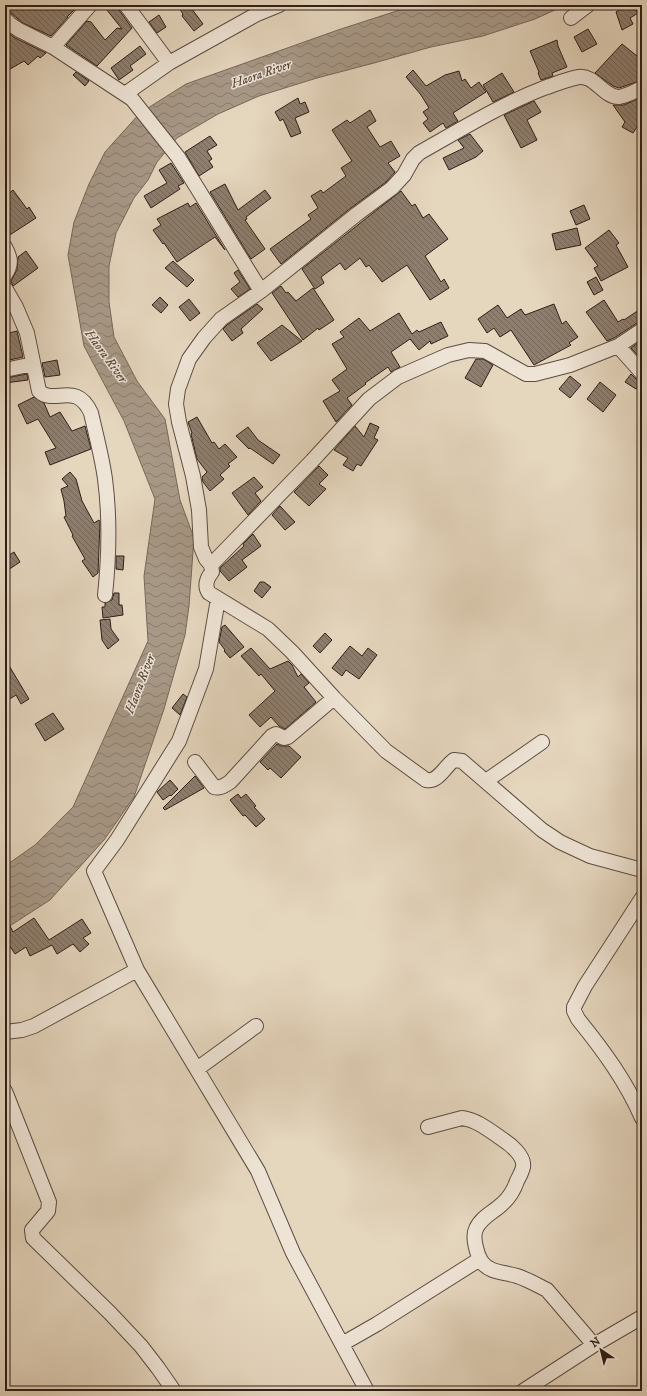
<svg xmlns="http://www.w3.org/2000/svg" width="647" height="1396" font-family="'IM FELL DW Pica',serif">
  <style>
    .water { fill: url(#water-waves); stroke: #77685a }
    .building { fill: url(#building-back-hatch); stroke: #2f1f18 }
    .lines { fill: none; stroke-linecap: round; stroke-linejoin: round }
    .minor-casing { stroke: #5c4d42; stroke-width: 16 }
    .minor { stroke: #eee4d5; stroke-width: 14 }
    .labels { text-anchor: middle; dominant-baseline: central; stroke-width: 3; stroke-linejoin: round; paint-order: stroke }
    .water-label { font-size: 13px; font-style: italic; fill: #59493e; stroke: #eee4d5 }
  </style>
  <defs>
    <pattern id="water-waves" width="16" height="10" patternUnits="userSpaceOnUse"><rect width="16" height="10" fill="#a79886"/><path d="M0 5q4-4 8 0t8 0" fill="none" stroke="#887b6d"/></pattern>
    <pattern id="building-back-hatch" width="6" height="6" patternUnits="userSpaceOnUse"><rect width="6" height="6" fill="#8e7e6e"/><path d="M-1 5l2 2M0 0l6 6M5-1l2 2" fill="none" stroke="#746759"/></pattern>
  </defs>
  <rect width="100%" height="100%" fill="#e5d6be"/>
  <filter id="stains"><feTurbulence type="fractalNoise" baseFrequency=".005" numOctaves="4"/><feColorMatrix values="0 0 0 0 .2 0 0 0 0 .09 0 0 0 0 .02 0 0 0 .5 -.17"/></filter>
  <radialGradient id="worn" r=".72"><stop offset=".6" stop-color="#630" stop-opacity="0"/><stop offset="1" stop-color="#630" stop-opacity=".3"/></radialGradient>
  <path class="water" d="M415,5H566L535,19L483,36L431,47L374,63L317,78L259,96L218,114L177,138L157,162L148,180L134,198L116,233L109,266V302L114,337L137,381L165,419L180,500L194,538L189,606L185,635L164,709L134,797L104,840L50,900L5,929V866L35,845L73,807L148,641L144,576L155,499L124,421L84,346L68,255L74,222L89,184L105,152L140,113L186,84L338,30Z"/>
  <path class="building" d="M5,5H79L67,17H68L51,36L23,23L11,13L6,11Z
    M103,5H118L119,10L132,28L97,66L66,45L87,21L91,22L105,40L117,28L122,29Z
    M177,5H189L203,24L194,31L182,16L183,14Z
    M627,5H633L638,13L630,18L633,24L622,30L616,12Z
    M159,15L166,27L157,33L149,22Z
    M588,29L597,44L582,52L574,37Z
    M7,32L15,38L46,53L40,58L38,56L28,65L24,61L5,72V34Z
    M557,40L558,46L567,67L552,73L553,76L541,80L538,73L539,72L530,51Z
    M622,44L642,60V80L619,88L613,86L595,73Z
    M140,46L146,54L130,66L133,70L119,80L111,68Z
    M413,70L426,86L445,75L459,71L462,81L465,79L471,88L479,82L486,92L453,113L458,121L446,128L443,123L430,132L423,123L428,119L423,112L429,108L421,95L406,77Z
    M76,72L89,81L85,86L73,75Z
    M502,73L514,92L493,102L483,85Z
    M642,97V119L633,133L622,127L625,122L613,105H624Z
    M298,98L300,104L305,102L309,112L295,118L301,133L291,137L283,119L280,121L275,112Z
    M534,101L541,112L527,120L537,140L521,148L504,115Z
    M370,110L376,121L367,127L380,147L391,141L400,156L388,163L395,172L386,182L352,207L281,264L270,249L311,219L308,215L318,208L311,196L321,190L323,193L346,176L341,168L352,161L332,130L347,120L350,123Z
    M470,134L483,151L476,157L449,170L443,158L464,148L458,140Z
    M210,136L217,145L207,151L212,159L209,161L213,167L199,176L185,152Z
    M171,163L184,183L178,186L180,189L151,208L144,196L167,183L159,170Z
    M225,184L238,210L265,190L271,198L246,217L247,219L245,220L265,249L251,259L210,192Z
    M13,190L27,209L29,207L36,218L5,238V197Z
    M401,191L412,206L415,204L423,218L429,214L448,239L425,256L441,282L444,279L449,288L430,300L407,265L382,282L369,265L366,267L360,258L345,270L340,263L321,277L324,283L315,289L302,269Z
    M188,203L190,207L196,203L225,250L215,237L177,262L164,243L163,244L153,230L161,225L157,219Z
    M584,205L590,219L576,225L570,211Z
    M577,228L581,245L556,250L552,234Z
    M609,230L619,243L616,245L628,267L601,281L594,268L598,266L585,248Z
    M26,251L38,268L13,286L11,281L17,270L18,257Z
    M173,261L194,280L187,287L165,268Z
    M238,270L250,289L238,297L231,289L240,282L234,273Z
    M596,277L603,290L594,295L587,282Z
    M281,286L286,293L288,292L296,301L313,288L334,320L319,330L318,328L303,340L272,293Z
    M160,297L168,305L161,313L152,305Z
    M189,299L200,313L190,321L179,307Z
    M604,300L618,322L623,319L624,320L642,308V322L637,323L614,338L607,341L586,312Z
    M257,304L263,309L241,329L243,333L232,341L223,329L227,325Z
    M554,304L562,324L566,321L578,337L569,343L571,345L534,365L511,330L500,337L494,328L487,333L478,319L498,305L507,318L521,309L525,315Z
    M399,313L412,334L417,330L419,332L441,322L448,336L431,344L430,341L419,350L410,339L391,352L400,367L391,372L388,367L365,383L366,384L347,398L352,405L336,422L323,401L340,391L332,380L347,369L332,344L344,337L340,332L359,318L370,331Z
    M282,325L302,341L271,361L257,343Z
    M17,331L23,357L5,361V334Z
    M642,340V360L631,348Z
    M476,359H483L493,365L481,387L465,378Z
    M57,360L60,375L45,377L42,363Z
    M27,374L28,380L5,383V378Z
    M631,374L636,379L642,381L636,389L625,382Z
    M570,376L581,385L570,398L559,389Z
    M600,382L616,395L603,412L587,399Z
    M34,397L44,403L50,417L60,412L72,431L85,426L91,449L50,465L45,452L56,448L38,419L27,424L18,405Z
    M197,417L212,443L214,442L219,449L225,444L237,457L228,464L230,466L220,475L224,479L210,491L203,482L202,477L207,472L197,459L191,434L192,433L188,422Z
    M370,423L379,427L374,438L378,440L361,466L357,464L353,471L343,465L348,458L334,450L355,426L364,437Z
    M248,427L258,440L280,455L273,464L250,448L249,449L236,436Z
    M319,466L328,475L319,484L326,489L309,506L294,492Z
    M70,472L76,479L82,501L94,523L99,520L100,522L98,573L93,577L82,561L85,559L72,536L73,535L64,517L66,516L64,501L61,489L68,486L62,479Z
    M254,477L263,487L255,493L261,501L248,515L232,493Z
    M280,506L295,522L285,530L272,515Z
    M253,534L261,546L242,560L247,567L229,581L220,571V568L244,546L243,544Z
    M14,552L20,562L5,572V558Z
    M116,556H124L123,570L116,569Z
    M260,582H264L271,587L262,598L254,591Z
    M114,593H119V605H122L123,615L103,618L102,607H105V603L112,600Z
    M110,619L111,629L119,640L108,649L102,640L100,620Z
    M225,625L244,647L230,658L224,651L225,650L219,642L222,627Z
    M325,633L332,640L320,653L313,646Z
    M350,646L362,656L368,648L377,655L359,679L346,670L342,676L332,668Z
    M251,648L270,669L288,661L292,665L298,677L301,674L309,683L304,687L316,702L285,729L279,726L271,717L260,727L249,715L275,691L261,674L259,676L241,656Z
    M5,659L29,699L21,704L16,695L5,702Z
    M183,694L187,697L180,715L172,708Z
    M53,713L64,729L45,741L35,724Z
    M277,744L281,746H289L301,757L281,778L270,768L268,770L260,762Z
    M195,776L204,788L165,810L163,808Z
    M170,780L178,789L171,796L170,795L163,800L157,792Z
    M238,794L241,798L246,794L256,806L254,807L265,819L256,827L245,815L243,816L230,800Z
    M5,916L13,932L34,918L49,940L82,919L91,933L83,938L89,944L80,952L73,944L57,954L52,945L30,956L26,947L15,954L5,939Z"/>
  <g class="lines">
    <g class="minor-casing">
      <path id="minor" d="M126,5L169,63
        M571,18L588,5
        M5,19L10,24L19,30L53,47L132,99L178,157L261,291
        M53,47L90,5
        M642,88C635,91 627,96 619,97C603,97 595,75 579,77C567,79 556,84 544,88C500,105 460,130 419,153L413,159L404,175L392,188L357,214L261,291L221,319L204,338L189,359L178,389L176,404L179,422L193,476L199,510L201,547L206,559L211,565L212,572C207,578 204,586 209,593L268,629L292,652L334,698L386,751L426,780C438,783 445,766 454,760L462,761L542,830L560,842L590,856L642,870
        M125,94L169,63L257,14L279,5
        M5,247C11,258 12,264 5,275
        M5,288L16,307L27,333L39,391C54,406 76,380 91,413C96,435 102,457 105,479C110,517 109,557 105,595
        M618,346L642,373
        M5,370L33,364
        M211,565L312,461L369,399L398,377L448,355L469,350L485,351L526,374H535L570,365L618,346L642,330
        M195,762L214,787C220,789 225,785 230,782L272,736L276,734L284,738L288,737L334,698
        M486,781L542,742
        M642,898L585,986L574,1007V1011L578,1019C603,1050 626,1081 642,1118
        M137,970L94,871L117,840L179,741L206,669L218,599
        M5,1032L22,1030L34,1026L137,970L258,1171L293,1253L367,1391
        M197,1069L256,1026
        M5,1091L49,1202L48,1211L32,1230L33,1238L110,1313L141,1346L158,1368L174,1391
        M428,1127L462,1118C477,1120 489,1130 502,1139C510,1144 525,1156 523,1167C522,1172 519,1177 517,1181C514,1190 509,1198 502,1204C494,1212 481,1217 476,1229C472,1237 477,1254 481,1261C489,1273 504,1272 517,1276C527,1279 537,1285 547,1290L594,1345
        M342,1344L377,1324L480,1259
        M523,1391L594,1345L642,1317"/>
    </g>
    <use href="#minor" class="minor"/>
  </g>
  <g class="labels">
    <g class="water-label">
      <text transform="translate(261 74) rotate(-19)">Haora River</text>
      <text transform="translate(106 356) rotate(54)">Haora River</text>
      <text transform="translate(140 684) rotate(-69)">Haora River</text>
    </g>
  </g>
  <rect width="647" height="1396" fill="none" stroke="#e5d6be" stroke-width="20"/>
  <rect x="6" y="6" width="635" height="1384" fill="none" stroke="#2f1f18" stroke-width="2"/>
  <rect x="10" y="10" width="627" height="1376" fill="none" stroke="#2f1f18"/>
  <g transform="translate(601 1350) rotate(325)" stroke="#eee4d5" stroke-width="3" paint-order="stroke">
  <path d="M0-3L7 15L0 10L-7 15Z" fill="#2f1f18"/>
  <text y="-6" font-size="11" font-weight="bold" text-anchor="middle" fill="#2f1f18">N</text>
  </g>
  <rect width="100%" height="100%" filter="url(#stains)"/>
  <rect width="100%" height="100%" fill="url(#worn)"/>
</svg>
